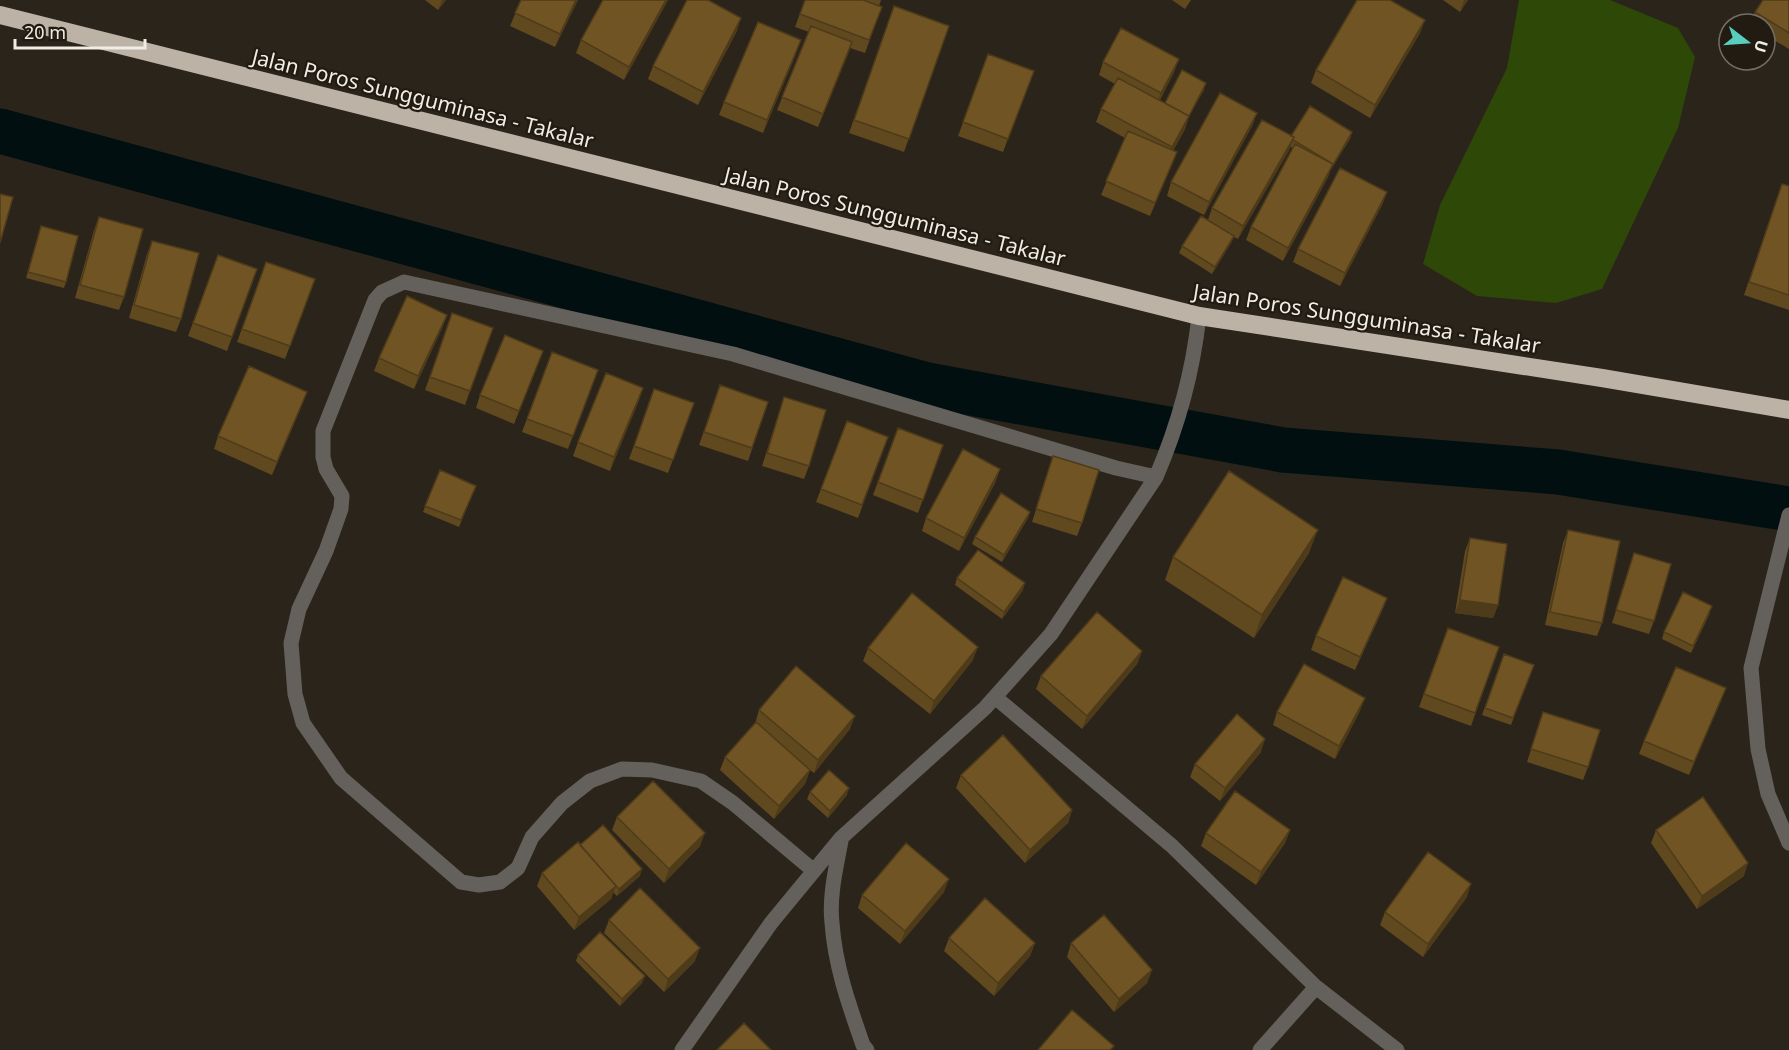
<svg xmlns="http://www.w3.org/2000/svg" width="1789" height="1050" font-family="'Noto Sans',sans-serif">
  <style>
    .green { fill: #2e4808 }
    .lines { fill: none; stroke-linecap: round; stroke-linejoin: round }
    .canal { stroke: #010f11; stroke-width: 45 }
    .minor { stroke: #64605c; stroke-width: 15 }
    .highway { stroke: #bcb3a6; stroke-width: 18 }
    .wall { fill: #60481f }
    .shaded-wall { fill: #4e3b19 }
    .building { fill: #705424; stroke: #4e3b19; stroke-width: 1.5 }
    .labels { text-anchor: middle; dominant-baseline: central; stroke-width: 4.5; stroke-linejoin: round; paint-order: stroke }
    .street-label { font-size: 21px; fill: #f1ede6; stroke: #211b11 }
  </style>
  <rect width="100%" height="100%" fill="#2b241a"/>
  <path class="green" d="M1519,0H1610L1678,28L1695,57L1678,128L1602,289L1556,303L1477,296L1423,264L1440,205L1507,68Z"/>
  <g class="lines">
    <path class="canal" d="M0,131L927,385L1283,450L1558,472L1789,509"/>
    <path class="minor" d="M1789,515L1751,668L1758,749L1768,794L1789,843
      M995,697L1172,846L1316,987
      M841,841C836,868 829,896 832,923C835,966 849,1005 863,1045L867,1050
      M814,871L733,803L701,781L652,770L622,769L590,781L562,803L532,837L518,868L500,882L479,885L461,882L341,778L303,723L295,694L291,643L299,609L326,551L341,509L342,496L326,469L323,457V431L375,300L382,292L404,282L733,354L1116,468L1156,477
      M682,1050L771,923L841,838L985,708L1051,634L1156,477C1178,426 1193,371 1199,316
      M1260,1050L1316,987L1397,1050"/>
    <path class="highway" d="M0,15L1199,316L1602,378L1789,410"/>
  </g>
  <path class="wall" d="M425,0H446L438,10Z
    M521,0H578L555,47L510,26Z
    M668,0L624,80L576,53L581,40Z
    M805,0H881L879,6L882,7L865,53L850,48L818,127L777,110L809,32L795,27Z
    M1172,0H1191L1185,9Z
    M1443,0H1468L1460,12Z
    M1789,0V49L1765,35V24H1751L1755,12Z
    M894,6L949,26L904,152L849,133Z
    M1425,20L1420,33L1370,118L1311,83L1316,70Z
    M737,31L698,105L648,79L653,66Z
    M796,54L763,133L719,115L724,102Z
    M988,54L1034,71L1003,152L958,136Z
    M1179,59L1174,72L1160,100L1165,103L1204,90L1189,116L1185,129L1173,151L1172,165L1150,216L1101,195L1125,138L1096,122L1101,109L1115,84L1099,75L1103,62Z
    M1257,113L1252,126L1204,215L1167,196L1171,182Z
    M1352,132L1350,139L1330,171L1328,177L1283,261L1246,240L1251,227L1293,148L1290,147L1238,239L1234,237L1231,243L1212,274L1179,253L1182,246L1208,220L1212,208L1291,136Z
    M1782,184L1789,186V310L1744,295Z
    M1387,192L1382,205L1340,286L1293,262L1298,249Z
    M99,217L124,297L119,310L75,298L94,230Z
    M41,226L66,282L64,288L26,278Z
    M152,241L181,319L176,332L129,318L147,254Z
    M218,255L257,269L227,351L188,336Z
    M266,262L315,279L285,359L237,342Z
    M452,313L493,328L465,405L425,390Z
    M447,315L442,328L414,389L374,371L379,358Z
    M543,351L514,424L476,408L480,395Z
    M552,352L598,370L568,449L522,432Z
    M720,385L768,402L748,461L699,445Z
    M643,388L610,471L573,456L578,442Z
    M654,389L694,403L668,473L629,459Z
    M784,397L809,466L804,479L762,466Z
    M302,405L272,475L214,449L218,436Z
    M847,421L888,437L858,518L816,502Z
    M898,428L943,445L918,513L873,495Z
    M1053,456L1082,523L1077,536L1032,522Z
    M1000,469L995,483L959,551L922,531L926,518Z
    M440,470L476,486L459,527L423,512Z
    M1030,512L1028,518L1002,562L972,544L975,537Z
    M1568,530L1602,623L1597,636L1545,625L1563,543Z
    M1470,538L1498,605L1493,618L1455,613L1465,551Z
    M1309,553L1254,638L1165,580L1173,557Z
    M1634,553L1654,621L1649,634L1612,623Z
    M957,578L1023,590L1002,619L955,585Z
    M1387,598L1382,611L1355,670L1311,650L1316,636Z
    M1710,613L1691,653L1662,639L1664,632Z
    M1448,628L1499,647L1471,726L1419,707Z
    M868,648L973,660L930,714L863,661Z
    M1142,651L1137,664L1082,729L1036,689L1041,676Z
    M1504,654L1534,665L1511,725L1482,715Z
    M1726,688L1689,775L1639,754L1644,741Z
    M759,710L850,729L814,773L805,766L810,770L805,784L774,819L720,770L725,757L755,724Z
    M1360,711L1335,759L1273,725L1277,712Z
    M1543,712L1588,767L1583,780L1527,762Z
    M1261,752L1220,801L1190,777L1195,764Z
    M961,775L1072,810L1068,823L1025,863L956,788Z
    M810,792L847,795L828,818L807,799Z
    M617,817L700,846L664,883L612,830Z
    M1290,830L1285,843L1256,885L1201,846L1206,833Z
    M1656,830L1744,876L1697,909L1651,843Z
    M580,845L640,876L617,896L613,892L611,899L574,930L537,886L542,873Z
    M944,892L900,944L858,908L862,895Z
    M1467,897L1423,957L1380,925L1385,912Z
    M609,920L695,961L664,992L604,933Z
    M949,938L1035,943L1030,956L994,996L944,951Z
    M1071,943L1152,970L1147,983L1114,1012L1067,957Z
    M578,955L642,983L620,1006L576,961Z"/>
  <path class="shaded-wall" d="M442,0H446L438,10Z
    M576,0H578L555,47L560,34Z
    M666,0H668L624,80L629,67Z
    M1464,0H1468L1460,12Z
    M741,18L737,31L698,105L703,92Z
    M1425,20L1420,33L1370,118L1375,105Z
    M801,40L796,54L763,133L767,120Z
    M852,42L848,55L818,127L823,114Z
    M1179,59L1174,72L1156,106L1161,93Z
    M1206,83L1204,90L1189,116L1185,129L1168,160L1172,147Z
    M1257,113L1252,126L1204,215L1209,202Z
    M1352,132L1350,139L1330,171L1333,165Z
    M1294,137L1289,151L1238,239L1243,226Z
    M1177,152L1172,165L1150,216L1155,203Z
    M1333,164L1328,177L1283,261L1288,248Z
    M1387,192L1382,205L1340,286L1345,273Z
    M1234,236L1231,243L1212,274L1215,267Z
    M447,315L442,328L414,389L418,376Z
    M643,388L639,401L610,471L614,457Z
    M307,392L302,405L272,475L277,462Z
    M1000,469L995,483L959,551L964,538Z
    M1030,512L1028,518L1002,562L1004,555Z
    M1318,530L1309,553L1254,638L1262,615Z
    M1025,583L1023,590L1002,619L1004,612Z
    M1387,598L1382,611L1355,670L1360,657Z
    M1460,600L1498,605L1493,618L1455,613Z
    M978,647L973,660L930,714L934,701Z
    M1142,651L1137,664L1082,729L1087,716Z
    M1726,688L1721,701L1689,775L1694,762Z
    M1365,698L1360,711L1335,759L1339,746Z
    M855,716L850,729L814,773L818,760Z
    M1265,739L1261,752L1220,801L1225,788Z
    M810,770L805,784L774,819L779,806Z
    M849,788L847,795L828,818L830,811Z
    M1072,810L1068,823L1025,863L1030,850Z
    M1290,830L1285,843L1256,885L1261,872Z
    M705,833L700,846L664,883L669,869Z
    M1748,863L1744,876L1697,909L1702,896Z
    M642,869L640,876L617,896L619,889Z
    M949,879L944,892L900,944L905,931Z
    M1471,884L1467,897L1423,957L1428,944Z
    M616,886L611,899L574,930L579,917Z
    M1035,943L1030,956L994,996L998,983Z
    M700,948L695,961L664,992L668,979Z
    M1152,970L1147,983L1114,1012L1119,999Z
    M645,976L642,983L620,1006L622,999Z"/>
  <path class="building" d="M521,0H576L560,34L515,13Z
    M603,0H666L629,67L581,40Z
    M687,0H708L741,18L703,92L653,66Z
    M805,0H863L882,7L869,40L800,14Z
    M1357,0H1390L1425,20L1375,105L1316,70Z
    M1763,0H1789V33L1755,12Z
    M894,6L949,26L909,139L854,120Z
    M758,22L801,40L767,120L724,102Z
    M811,26L852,42L823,114L782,97Z
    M1121,28L1179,59L1161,93L1103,62Z
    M988,54L1034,71L1008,139L963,122Z
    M1182,70L1206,83L1189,116L1165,103Z
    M1118,78L1189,116L1172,147L1101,109Z
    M1220,93L1257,113L1209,202L1171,182Z
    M1310,106L1352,132L1333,165V164L1293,140L1294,137L1291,136Z
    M1262,120L1294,137L1243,226L1212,208Z
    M1128,131L1177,152L1155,203L1106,181Z
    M1295,144L1333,164L1288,248L1251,227Z
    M1340,168L1387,192L1345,273L1298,249Z
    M1782,184L1789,186V295L1749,282Z
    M0,194L13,197L0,243Z
    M1201,216L1234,236L1215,267L1182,246Z
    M99,217L143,229L124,297L80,285Z
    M41,226L78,236L66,282L28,272Z
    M152,241L199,253L181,319L134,305Z
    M218,255L257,269L232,337L193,323Z
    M266,262L315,279L290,346L242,329Z
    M407,296L447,315L418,376L379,358Z
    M452,313L493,328L470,391L430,377Z
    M505,335L543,351L519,411L480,395Z
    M552,352L598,370L573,436L527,419Z
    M249,366L307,392L277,462L218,436Z
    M606,373L643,388L614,457L578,442Z
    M720,385L768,402L752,448L704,432Z
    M654,389L694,403L673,460L634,446Z
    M784,397L826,410L809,466L767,453Z
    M847,421L888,437L862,505L821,489Z
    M898,428L943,445L923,500L878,482Z
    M963,449L1000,469L964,538L926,518Z
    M1053,456L1099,470L1082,523L1036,509Z
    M440,470L476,486L461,520L425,506Z
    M1229,471L1318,530L1262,615L1173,557Z
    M1001,493L1030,512L1004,555L975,537Z
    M1568,530L1620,541L1602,623L1550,612Z
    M1470,538L1507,544L1498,605L1460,600Z
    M978,550L1025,583L1004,612L957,578Z
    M1634,553L1671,564L1654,621L1616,610Z
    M1343,577L1387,598L1360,657L1316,636Z
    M1683,592L1712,606L1693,646L1664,632Z
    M912,593L978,647L934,701L868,648Z
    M1097,612L1142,651L1087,716L1041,676Z
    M1448,628L1499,647L1475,713L1424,694Z
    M1504,654L1534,665L1513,718L1485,708Z
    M1304,664L1365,698L1339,746L1277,712Z
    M796,666L855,716L818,760L759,710Z
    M1676,667L1726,688L1694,762L1644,741Z
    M1543,712L1600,730L1588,767L1531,749Z
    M1237,714L1265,739L1225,788L1195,764Z
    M756,722L810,770L779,806L725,757Z
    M1003,735L1072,810L1030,850L961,775Z
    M829,770L849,788L830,811L810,792Z
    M653,781L705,833L669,869L617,817Z
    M1235,791L1290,830L1261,872L1206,833Z
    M1703,797L1748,863L1702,896L1656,830Z
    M603,825L642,869L619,889L580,845Z
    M578,842L616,886L579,917L542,873Z
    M906,843L949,879L905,931L862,895Z
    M1428,852L1471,884L1428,944L1385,912Z
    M640,888L700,948L668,979L609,920Z
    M985,898L1035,943L998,983L949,938Z
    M1104,915L1152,970L1119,999L1071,943Z
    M600,932L645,976L622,999L578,955Z
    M1072,1010L1114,1046L1110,1050H1038Z
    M744,1023L771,1050H717Z"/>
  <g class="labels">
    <g class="street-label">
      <text transform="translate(423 98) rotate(14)">Jalan Poros Sungguminasa - Takalar</text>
      <text transform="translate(895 216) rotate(14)">Jalan Poros Sungguminasa - Takalar</text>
      <text transform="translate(1367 318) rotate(9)">Jalan Poros Sungguminasa - Takalar</text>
    </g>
  </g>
  <g transform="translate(1747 42) rotate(107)"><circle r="28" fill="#211b11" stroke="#746f66" stroke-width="1.5"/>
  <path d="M0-4.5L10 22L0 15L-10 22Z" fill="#59cebf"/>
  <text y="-9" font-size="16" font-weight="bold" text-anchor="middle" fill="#f1ede6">U</text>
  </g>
  <path d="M15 39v9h130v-9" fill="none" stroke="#f1ede6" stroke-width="3"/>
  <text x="24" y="39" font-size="18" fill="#f1ede6" stroke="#211b11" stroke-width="4.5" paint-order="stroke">20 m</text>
</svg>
